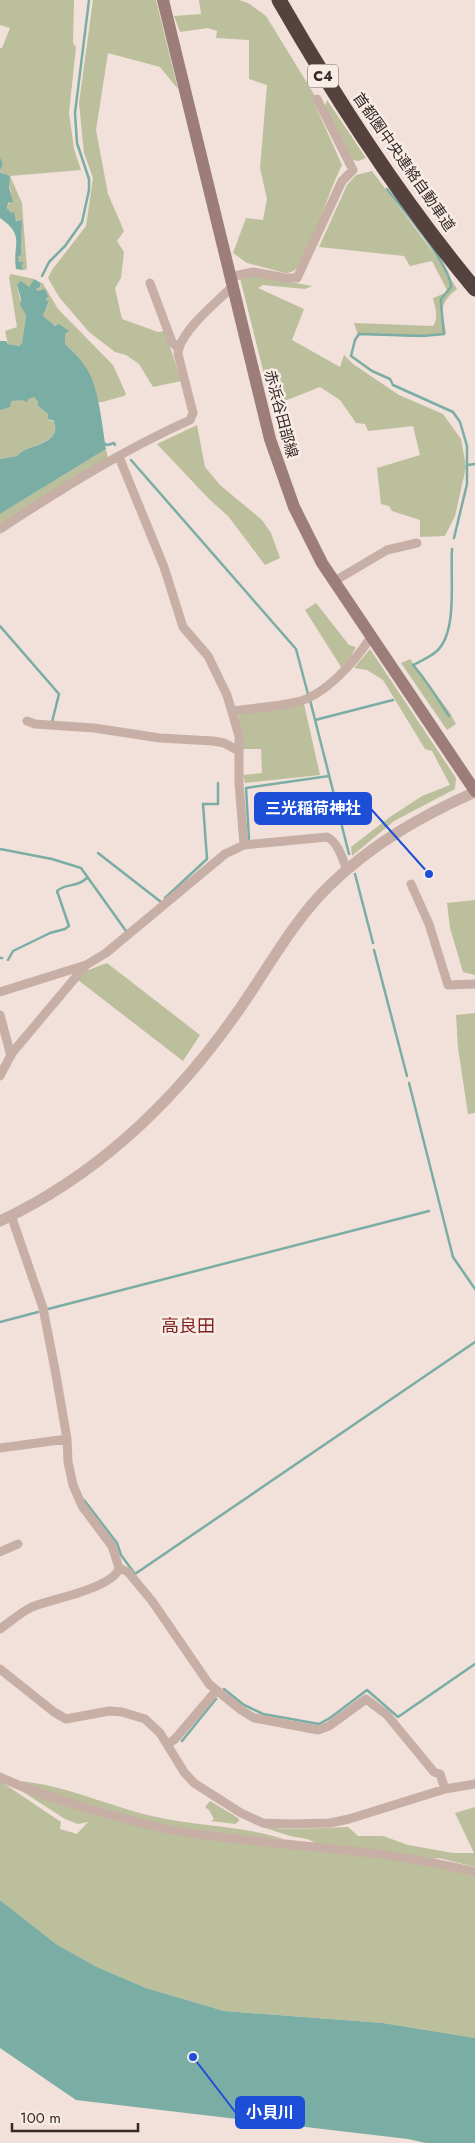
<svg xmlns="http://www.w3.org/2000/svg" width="475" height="2143" font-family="Jost,'Noto Sans JP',sans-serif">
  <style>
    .green { fill: #bbbf9b }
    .water { fill: #7aada4 }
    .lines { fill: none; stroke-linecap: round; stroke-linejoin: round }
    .stream { stroke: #7aada4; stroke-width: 2.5 }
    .minor { stroke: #c8afa6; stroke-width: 9 }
    .tertiary { stroke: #c8afa6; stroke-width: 11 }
    .secondary { stroke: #9c7d78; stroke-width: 12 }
    .motorway { stroke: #55413e; stroke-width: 15 }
    .labels { text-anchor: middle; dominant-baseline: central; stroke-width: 5; stroke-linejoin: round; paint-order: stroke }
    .shield { fill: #f8ece6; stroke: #706360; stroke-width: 1 }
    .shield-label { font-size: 14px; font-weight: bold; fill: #352827 }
    .street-label { font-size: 15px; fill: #352827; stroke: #f8ece6 }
    .quarter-label { font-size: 18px; fill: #812523; stroke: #f8ece6 }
    .leader { fill: none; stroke: #1d4ed8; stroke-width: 2 }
    .callout-dot { fill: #1d4ed8; stroke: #f8ece6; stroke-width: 2 }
    .callout { fill: #1d4ed8; stroke: #1d4ed8; stroke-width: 2 }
    .callout-label { font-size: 16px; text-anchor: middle; font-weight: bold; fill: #fff }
  </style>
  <rect width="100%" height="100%" fill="#f1e1da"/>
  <path class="green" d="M0,0H74L73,43L76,47L69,113L74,149L81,170L10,176L22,203L27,269L24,270L18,262V257L21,255L22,220L17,221L8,210L7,205L10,203C14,191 7,179 0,170L3,164L0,157V48H2L10,28L0,25Z
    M93,0H156L178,89L160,67L108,53L96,130L108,194L124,231L117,241L124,252L121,278L115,288L122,319L158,332L165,331L181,381L153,387L139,364L126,355L115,352L89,332L59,297L48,278L52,270L86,226L93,178L84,153L79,103Z
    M199,0H239L248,3L266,16L317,99L312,98L342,165C326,196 317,238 298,266C295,271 291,273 285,273L247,263L233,253L246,218L263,220L267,199L260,168L267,85L249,79V40L216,38L217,31L208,28L180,32L174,16L201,14Z
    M327,100L366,158L359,161L352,160L325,107Z
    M372,171L439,260L457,289C438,304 442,311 446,333C417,340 387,334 358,335L354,323L433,326C439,318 435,307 433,298L448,292L432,261L410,266L404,256L319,247L347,185L356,175Z
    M11,274L34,279L29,287L24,284L17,286L22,307L26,315L22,343L19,346L8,344L5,331L17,327L9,277Z
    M252,275L312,286L305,289L263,285L258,288L304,309L292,340L340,367L344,355L353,364L399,395L443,414L461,439L466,467L455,516L445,536L420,537V520L392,511L389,506L381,504L377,468L420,455L413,426L368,431L365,424L356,423L340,400L320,387L272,406L240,278Z
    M42,282L58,309L113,365L126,394L124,396L102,402H97C91,376 85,362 65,344V334L68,331L52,324L43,316L49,302L36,289L40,287Z
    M34,397L38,402V406L48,414L49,420L54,422C61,446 26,443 17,456L0,459V410L11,401Z
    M197,425L205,467L220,485L262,520L271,533L280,558L265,565L228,516L210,500L157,444Z
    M106,449L108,458L0,524V514Z
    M316,603L349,645L356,647L349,660L341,667L305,610Z
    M370,649L456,778L455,789L394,821L352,856L351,847L390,817L422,796L450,785L432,751L425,749L383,680L367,670L354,668Z
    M410,659L450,713L456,724L447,730L401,663Z
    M304,704L320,775L245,783L243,775L262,773L261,749H242L238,714Z
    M475,900V975L463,972L450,928L447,903Z
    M107,963L200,1035L183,1061L78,980L86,971Z
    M475,1013V1113L468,1114L458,1048L456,1015Z
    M0,1781L61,1822L60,1829L77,1834L88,1822L78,1824L65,1819L17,1788L136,1825L381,1857L438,1867L475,1876V2038L383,2023L224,2011L146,1988L97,1967L56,1944L0,1900Z
    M17,1781C64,1784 110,1807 156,1817C198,1826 242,1826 284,1839L252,1837L160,1825L52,1794Z
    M210,1801L235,1816L239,1819V1821L235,1824L211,1821L214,1819L209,1810L205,1807Z
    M475,1807V1867L439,1858L430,1859L316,1843L307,1839L290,1836L259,1826C288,1831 319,1828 348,1827L358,1836H383L408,1845L453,1853H474L455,1813Z"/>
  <path class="water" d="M0,157L3,164L0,170L1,173L10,176L9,187L13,202L8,203L7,208L11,213L14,212L16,221L22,220L21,255L18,257L19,262H24L21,266L24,270L16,269C12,244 26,236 0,218Z
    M34,279L41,283L40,287L36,289L38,291L45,289L48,297L46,298V300L49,301L43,316L55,326L59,324L69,331L65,334V344C75,353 87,366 92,379C100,400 102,426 106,449L0,514V459L17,456C24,445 54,446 55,429C56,426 54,424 54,421L48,419V414L38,406V402L34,397L28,399L27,402L22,400L11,401L10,407L0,410V341H6L8,344L19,346L22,343L26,315L20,305L21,299L17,285L21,281L29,287Z
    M0,1900L56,1944L97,1967L146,1988L224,2011L383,2023L475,2038V2143H426L408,2139L76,2100L0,2048Z"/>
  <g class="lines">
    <path class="stream" d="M387,189C402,209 451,265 451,287L441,299V304L444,334L423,336L359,334L355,340L351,356L372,371L390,379L393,385L453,412L460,422L467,446V484L454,538
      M42,276L49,262L65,246L82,222L89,190V179L77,143L75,113L89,0
      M102,443L108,445L114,443L115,445
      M131,460L296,649L308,694
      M468,465L475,464
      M0,626L59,694L52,722
      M310,700L349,854
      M449,716C437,698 427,681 413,665C421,661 430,657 437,651C458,631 450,578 452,549
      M315,720L393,700
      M249,839L246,788L329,776
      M0,849L52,859L81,868L126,931
      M98,853L161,902
      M355,874L373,943
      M165,898L207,859L203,804H218V783
      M374,950L407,1076
      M0,958H2
      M8,960L13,951L50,933L65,929L69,926L57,891C67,882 75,889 87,878
      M409,1083L453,1257L475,1289
      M48,1309L429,1211
      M0,1322L38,1312
      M84,1500L117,1543L121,1555L135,1574L475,1342
      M224,1689L244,1705L263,1714L319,1724L330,1718L367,1690L398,1717L475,1664
      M182,1741L216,1699"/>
    <path class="minor" d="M230,277L253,272L286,278H297L342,181L353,170L317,99
      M150,283L172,342L178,348
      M119,457L164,567L183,627L208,656L227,695L239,736V783L244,845
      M0,529C61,489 123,450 190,420L193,413L178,354C179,332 217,302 233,286
      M333,582L387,550L417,543
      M232,711C253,708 276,707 297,702C326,695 355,661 371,637
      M27,721L35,724L94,728L160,738L213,741L224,743L239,751
      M411,884L429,924L448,985L475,984
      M0,992L86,965L106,953L225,854L244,845L327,837C338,842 343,860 347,870
      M0,1015L11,1056
      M0,1076L12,1053L86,965
      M0,1448L67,1439
      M0,1552L18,1544
      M119,1568L128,1572L152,1601L209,1684L241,1710L254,1718L318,1730L329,1726L366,1699L387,1715L434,1772L440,1774L445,1789
      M0,1629C10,1622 21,1612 32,1607C51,1599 114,1588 119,1568L112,1546L82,1506L73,1485L68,1462L67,1439L56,1375L43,1308L13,1221L10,1217
      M0,1669L54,1712L66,1719L109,1711L122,1712L145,1719L160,1733L184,1772L194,1783L241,1813L263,1823L292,1824L330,1823L349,1819L445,1789L475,1784
      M168,1744L175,1739L216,1691
      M0,1777C27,1790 57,1799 86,1808C120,1817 154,1828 189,1833C284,1847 381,1848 475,1872"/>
    <path class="tertiary" d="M0,1221C98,1175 174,1102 236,1014C266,972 292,922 329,886C372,844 421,816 475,792"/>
    <path class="secondary" d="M163,0L270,439L294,507L322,563L475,791"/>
    <path class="motorway" d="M279,0C337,101 400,199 475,289"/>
  </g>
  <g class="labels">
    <rect class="shield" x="308" y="64.5" width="30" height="23" rx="4"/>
    <g class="shield-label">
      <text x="323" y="76">C4</text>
    </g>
    <g class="street-label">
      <text transform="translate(404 162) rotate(55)">首都圏中央連絡自動車道</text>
      <text transform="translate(281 414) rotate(75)">赤浜谷田部線</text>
    </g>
    <g class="quarter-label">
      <text x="188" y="1326">高良田</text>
    </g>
  </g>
  <path class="leader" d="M429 874L371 809M193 2057L236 2113"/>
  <g class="callout-dot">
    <circle cx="429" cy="874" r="5"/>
    <circle cx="193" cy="2057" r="5"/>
  </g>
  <g class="callout">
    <rect x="255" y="793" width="116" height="31" rx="5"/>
    <rect x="236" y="2097" width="68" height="31" rx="5"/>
  </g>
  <g class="callout-label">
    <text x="313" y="814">三光稲荷神社</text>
    <text x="270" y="2118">小貝川</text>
  </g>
  <path d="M12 2123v8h126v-8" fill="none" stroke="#352827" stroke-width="2.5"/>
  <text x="20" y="2123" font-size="15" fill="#352827" stroke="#f8ece6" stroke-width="4" paint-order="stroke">100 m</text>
</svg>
